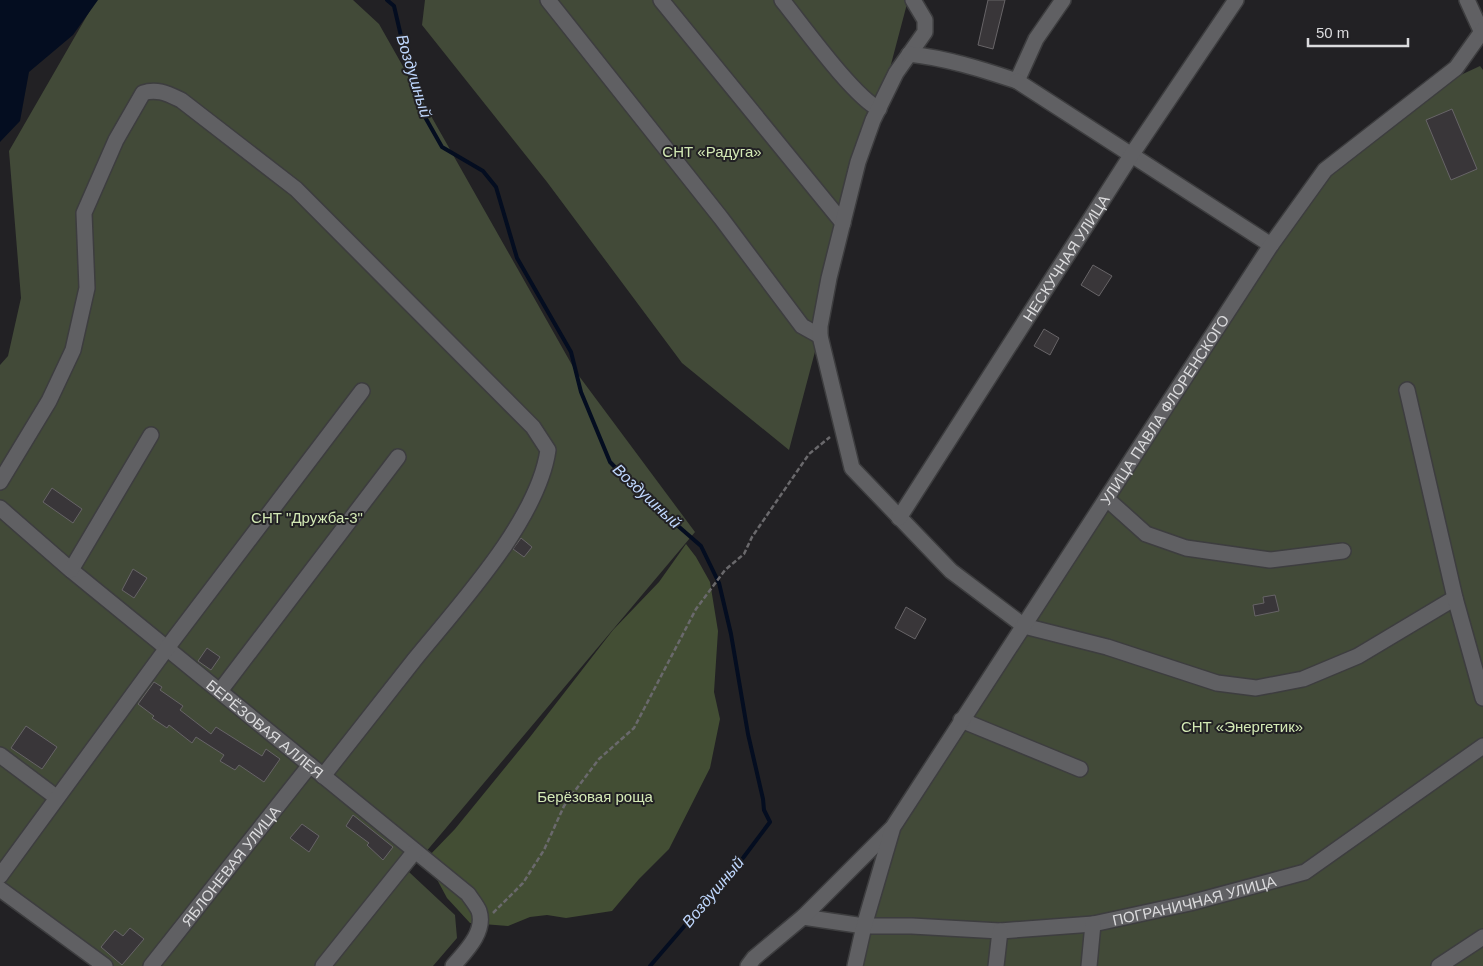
<svg xmlns="http://www.w3.org/2000/svg" width="1483" height="966" font-family="Helvetica,sans-serif">
  <style>
    .green { fill: #424a38 }
    .forest { fill: #434e34 }
    .water { fill: #040d20 }
    .lines { fill: none; stroke-linecap: round; stroke-linejoin: round }
    .stream { stroke: #040d20; stroke-width: 4 }
    .building { fill: #393639; stroke: #676467 }
    .minor-casing { stroke: #3d3d3f; stroke-width: 18 }
    .path { stroke: #6a696c; stroke-width: 2.5; stroke-dasharray: 5 2.5; stroke-linecap: butt }
    .minor { stroke: #606063; stroke-width: 15 }
    .labels { text-anchor: middle; dominant-baseline: central; stroke-width: 4; stroke-linejoin: round; paint-order: stroke }
    .park-label { font-size: 15px; fill: #d3e9b5; stroke: #222124 }
    .street-label { font-size: 15px; fill: #dbdbdd; stroke: #222124 }
    .water-label { font-size: 16px; font-style: italic; fill: #bed6fc; stroke: #222124 }
  </style>
  <rect width="100%" height="100%" fill="#222124"/>
  <path class="green" d="M96,0H353L379,24L576,372L695,532L409,872L455,915L457,938L433,966H99L0,889V365L8,356L21,298L9,151Z
    M425,0H908L789,450L682,363L547,182L422,25Z
    M1480,66L1483,70V966H855L899,822L1319,173L1452,79Z"/>
  <path class="forest" d="M686,544L696,557L710,582L718,631L714,692L720,719L710,768L669,849L639,879L612,911L566,918L547,915L530,917L508,926L470,923L447,898L426,859L455,829L530,737L613,630L659,582Z"/>
  <path class="water" d="M0,0H98L73,35L29,72L20,121L0,142Z"/>
  <g class="lines">
    <path class="stream" d="M387,0L394,6L412,83L425,117L442,147L483,171L496,187L517,258L571,352L581,392L610,462L639,492L701,546L719,583L731,634L748,734L763,799L764,810L770,822L743,858L650,966"/>
  </g>
  <path class="building" d="M988,0H1005L993,49L978,45Z
    M1452,109L1477,169L1451,180L1426,120Z
    M1093,265L1112,276L1099,296L1081,285Z
    M1044,329L1059,338L1050,355L1034,346Z
    M52,488L82,509L73,523L43,502Z
    M521,538L532,547L524,557L513,549Z
    M133,569L147,578L134,598L122,590Z
    M1275,595L1279,611L1255,616L1253,605L1264,603L1263,597Z
    M906,607L926,619L915,639L895,628Z
    M207,648L220,657L211,670L198,661Z
    M154,682L162,687L160,690L183,706L180,710L211,734L216,727L262,756L266,749L280,759L264,782L239,765L235,770L220,761L224,755L196,737L192,743L169,725L167,728L152,718L154,716L138,704Z
    M26,726L57,747L42,769L11,748Z
    M353,815L393,847L383,860L367,845L369,843L346,826Z
    M302,824L319,836L309,852L290,838Z
    M130,928L144,939L122,965L101,947L115,930L123,936Z"/>
  <g class="lines">
    <g class="minor-casing">
      <g id="minor">
        <path d="M548,0L721,218L802,326L820,336"/>
        <path d="M661,0L843,223"/>
        <path d="M782,0C803,26 853,96 879,109"/>
        <path d="M913,0L925,20V32L896,73L873,120L858,162L829,278L820,326V336L852,468L951,571L1024,626L1107,647L1217,683L1256,688L1303,679L1358,656L1455,598"/>
        <path d="M1467,0L1483,35"/>
        <path d="M909,54C946,58 981,69 1017,81L1036,39L1063,0"/>
        <path d="M1017,81L1271,245"/>
        <path d="M1407,390L1455,598L1483,698"/>
        <path d="M0,482L49,401L73,350L87,288L84,213L116,140L143,93C157,88 168,94 181,100L296,189L533,427L548,450C538,520 459,605 415,659C384,698 354,737 323,776"/>
        <path d="M1107,499L1146,534L1186,548L1270,560L1343,551"/>
        <path id="s1" d="M0,508L71,570L468,894C472,900 477,906 479,911C486,932 465,952 453,966"/>
        <path id="s2" d="M899,518L1132,154L1236,0"/>
        <path d="M71,570L151,435"/>
        <path d="M220,691L398,457"/>
        <path d="M961,720L1080,769"/>
        <path d="M0,755L56,797"/>
        <path d="M0,876L167,648L362,391"/>
        <path d="M0,889L105,966"/>
        <path id="s3" d="M803,917L864,926H912L1000,931L1093,924L1190,903L1305,872L1483,746"/>
        <path id="s4" d="M151,966L310,765"/>
        <path d="M323,966L415,851"/>
        <path d="M748,966L754,958L803,917L891,829"/>
        <path id="s5" d="M855,966L864,926L893,827L1271,245L1325,170L1456,68L1483,30"/>
        <path d="M996,966L1000,931"/>
        <path d="M1089,966L1093,924"/>
        <path d="M1439,966L1483,937"/>
      </g>
    </g>
    <path class="path" d="M493,913L523,883L544,850L564,806L577,788L599,759L634,728L696,609L725,570L744,554L752,537L809,454L830,437"/>
    <use href="#minor" class="minor"/>
  </g>
  <g class="labels">
    <g class="park-label">
      <text x="712" y="151">СНТ «Радуга»</text>
      <text x="307" y="517">СНТ "Дружба-3"</text>
      <text x="1242" y="726">СНТ «Энергетик»</text>
      <text x="595" y="796">Берёзовая роща</text>
    </g>
    <g class="street-label">
      <text stroke="none"><textPath href="#s2" startOffset="309">НЕСКУЧНАЯ УЛИЦА</textPath></text>
      <text stroke="none"><textPath href="#s5" startOffset="642">УЛИЦА ПАВЛА ФЛОРЕНСКОГО</textPath></text>
      <text stroke="none"><textPath href="#s1" startOffset="345">БЕРЁЗОВАЯ АЛЛЕЯ</textPath></text>
      <text stroke="none"><textPath href="#s4" startOffset="128">ЯБЛОНЕВАЯ УЛИЦА</textPath></text>
      <text stroke="none"><textPath href="#s3" startOffset="395">ПОГРАНИЧНАЯ УЛИЦА</textPath></text>
    </g>
    <g class="water-label">
      <text transform="translate(414 76) rotate(73)">Воздушный</text>
      <text transform="translate(647 496) rotate(43)">Воздушный</text>
      <text transform="translate(713 892) rotate(-50)">Воздушный</text>
    </g>
  </g>
  <path d="M1308 38v8h100v-8" fill="none" stroke="#dbdbdd" stroke-width="2.5"/>
  <text x="1316" y="38" font-size="15" fill="#dbdbdd" stroke="#222124" stroke-width="4" paint-order="stroke">50 m</text>
</svg>
